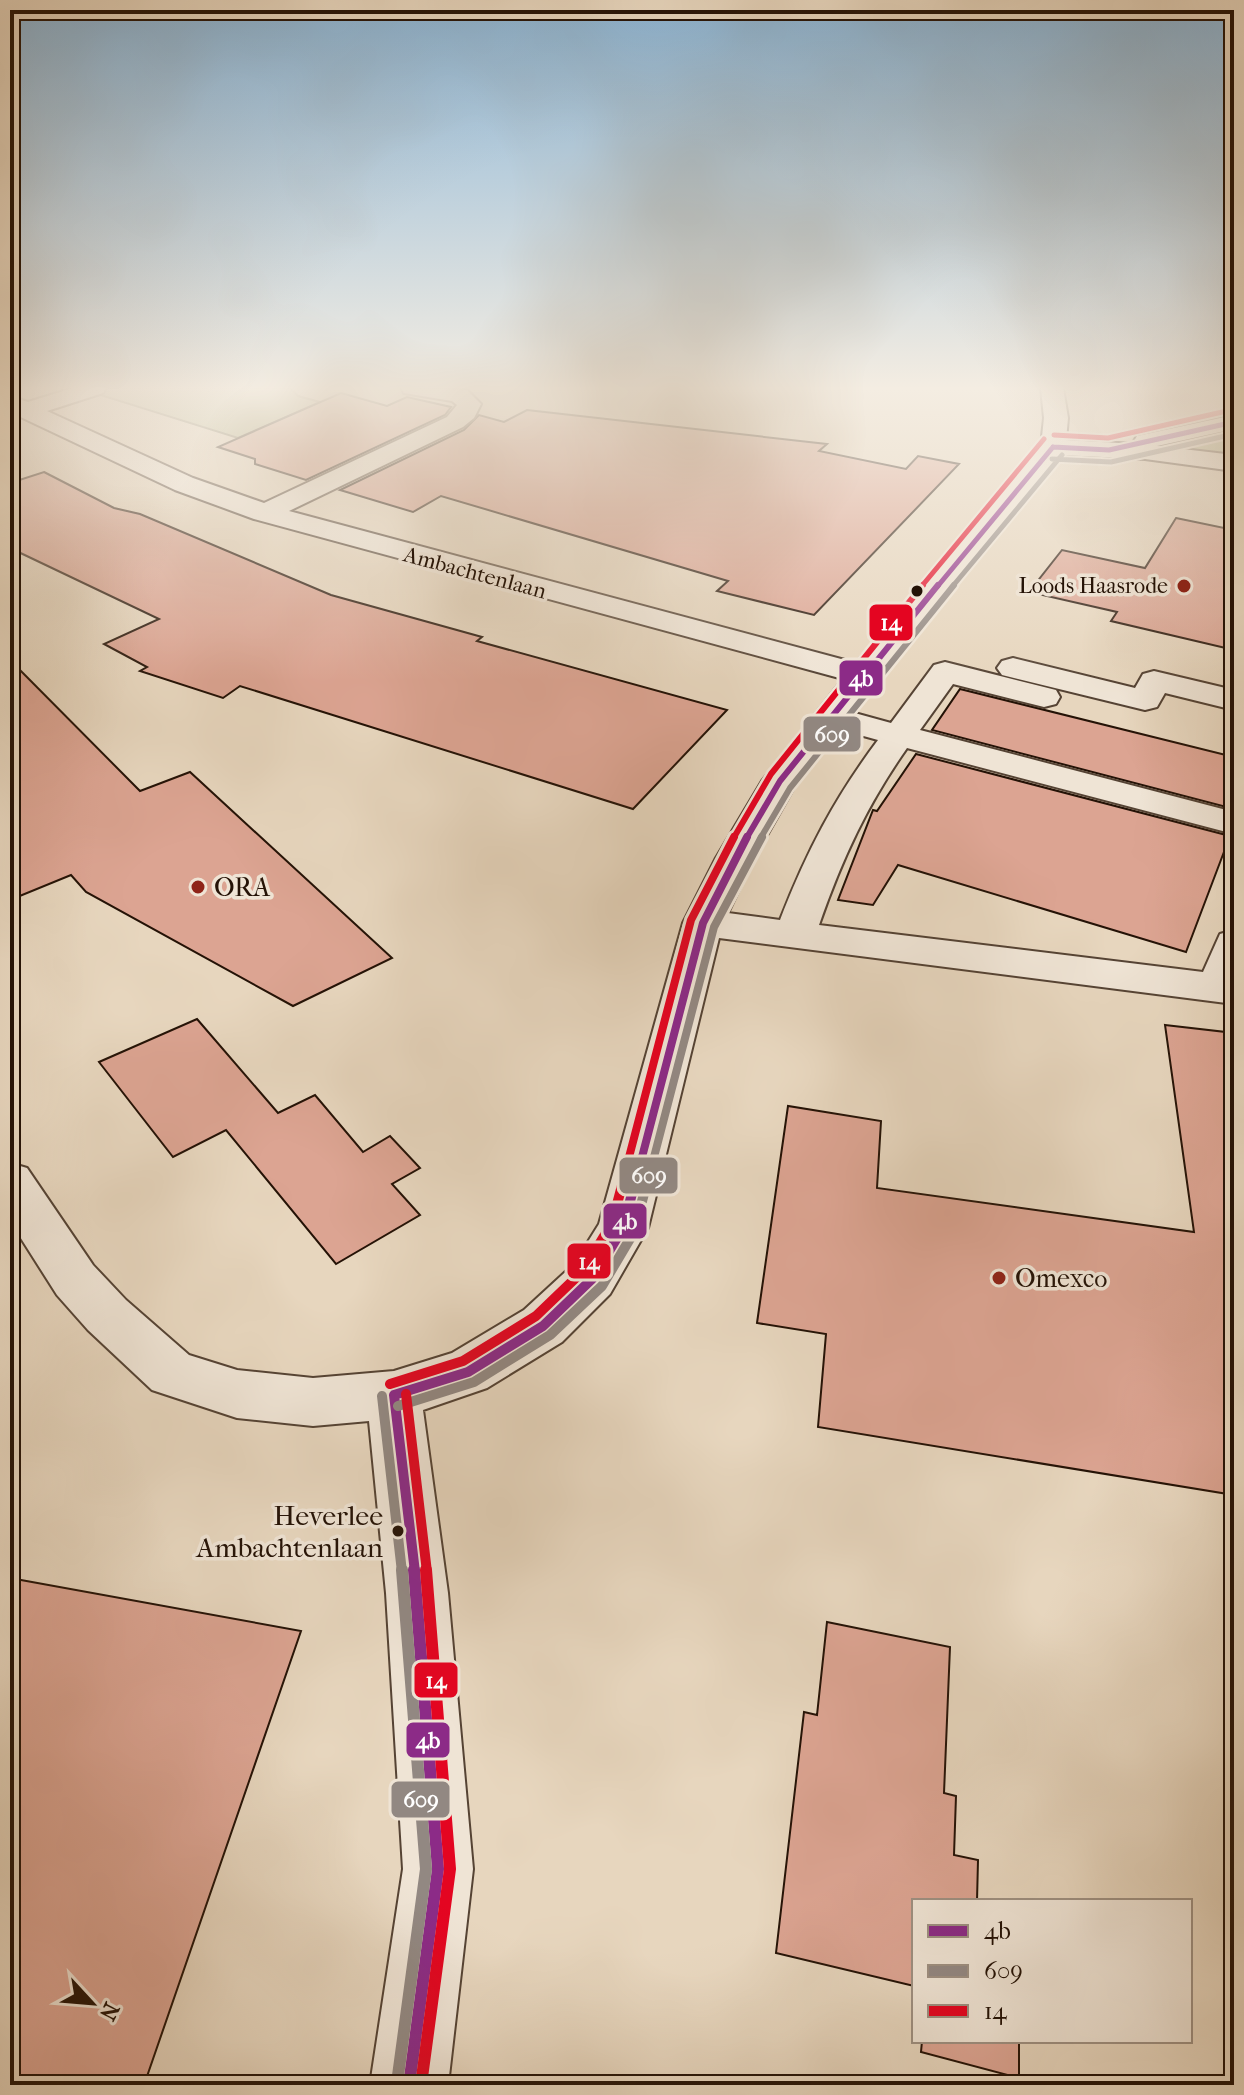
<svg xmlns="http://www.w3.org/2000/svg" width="1244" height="2095" font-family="'IM FELL French Canon',serif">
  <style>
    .green { fill: #b8bd90; stroke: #6e684b; stroke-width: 2 }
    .building { fill: #dca492; stroke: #241206; stroke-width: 2 }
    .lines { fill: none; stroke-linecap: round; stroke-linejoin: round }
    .minor-casing { stroke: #554334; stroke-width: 4 }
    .minor { fill: #efe4d5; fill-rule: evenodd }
    .bus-1-far4-casing { stroke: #efe4d5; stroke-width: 9 }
    .bus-1-far3-casing { stroke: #efe4d5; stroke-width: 11 }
    .bus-1-far2-casing { stroke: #efe4d5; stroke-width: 14 }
    .bus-1-far1-casing { stroke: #efe4d5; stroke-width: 16 }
    .bus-1-casing { stroke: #efe4d5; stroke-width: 18 }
    .bus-2-far4-casing { stroke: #efe4d5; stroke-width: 9 }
    .bus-2-far3-casing { stroke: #efe4d5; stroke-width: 11 }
    .bus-2-far2-casing { stroke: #efe4d5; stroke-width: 14 }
    .bus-2-far1-casing { stroke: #efe4d5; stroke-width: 16 }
    .bus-2-casing { stroke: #efe4d5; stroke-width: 18 }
    .bus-3-far4-casing { stroke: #efe4d5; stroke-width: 9 }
    .bus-3-far3-casing { stroke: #efe4d5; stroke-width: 11 }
    .bus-3-far2-casing { stroke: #efe4d5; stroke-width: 14 }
    .bus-3-far1-casing { stroke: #efe4d5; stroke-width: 16 }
    .bus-3-casing { stroke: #efe4d5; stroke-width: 18 }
    .bus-1-far4 { stroke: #8c2b87; stroke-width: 5 }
    .bus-1-far3 { stroke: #8c2b87; stroke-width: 6 }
    .bus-1-far2 { stroke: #8c2b87; stroke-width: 8 }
    .bus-1-far1 { stroke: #8c2b87; stroke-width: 10 }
    .bus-1 { stroke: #8c2b87; stroke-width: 12 }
    .bus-2-far4 { stroke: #928882; stroke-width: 5 }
    .bus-2-far3 { stroke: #928882; stroke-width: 6 }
    .bus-2-far2 { stroke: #928882; stroke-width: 8 }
    .bus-2-far1 { stroke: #928882; stroke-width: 10 }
    .bus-2 { stroke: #928882; stroke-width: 12 }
    .bus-3-far4 { stroke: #e40521; stroke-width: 5 }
    .bus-3-far3 { stroke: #e40521; stroke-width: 6 }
    .bus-3-far2 { stroke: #e40521; stroke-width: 8 }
    .bus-3-far1 { stroke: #e40521; stroke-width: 10 }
    .bus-3 { stroke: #e40521; stroke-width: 12 }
    .poi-dot { fill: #8f2418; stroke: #efe4d5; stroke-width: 3 }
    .bus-dot { fill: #241206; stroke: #efe4d5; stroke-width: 3 }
    .labels { text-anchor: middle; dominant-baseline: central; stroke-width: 7; stroke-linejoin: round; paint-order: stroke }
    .far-street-label { font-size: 22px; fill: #241206; stroke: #efe4d5 }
    .far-poi-label { font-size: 22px; fill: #241206; stroke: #efe4d5; text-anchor: end }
    .poi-label { font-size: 26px; fill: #241206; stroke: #efe4d5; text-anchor: start }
    .near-bus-label { font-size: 28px; fill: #241206; stroke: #efe4d5; text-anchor: end }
    .line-badge { stroke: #efe4d5; stroke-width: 3 }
    .badge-label { font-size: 22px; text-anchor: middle; font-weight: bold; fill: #fff }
  </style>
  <rect width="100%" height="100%" fill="#e7d6be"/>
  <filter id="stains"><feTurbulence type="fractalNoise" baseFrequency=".0025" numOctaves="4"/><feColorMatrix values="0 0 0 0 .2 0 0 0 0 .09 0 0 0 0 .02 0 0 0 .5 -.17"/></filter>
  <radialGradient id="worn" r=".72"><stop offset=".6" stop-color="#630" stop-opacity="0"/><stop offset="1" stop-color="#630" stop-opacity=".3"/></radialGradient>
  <path class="green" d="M107,388H290L298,396L320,402L238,438L94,393Z
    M1234,432V458L1168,447Z"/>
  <path class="building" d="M341,393L387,406L407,397L451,407L445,415L306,480L255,464V459L218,447Z
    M527,410L827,444L819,451L906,469L918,456L959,464L814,615L717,591L728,581L441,496L413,512L340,490L464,430L479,415L504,422Z
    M44,472L114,508L140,514L331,595L482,637L477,641L727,710L633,809L240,686L223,698L140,671L147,667L104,644L159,619L10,548V483Z
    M1176,518L1234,530V650L1111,621L1117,612L1029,592L1062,550L1145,568Z
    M10,660L140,791L190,772L392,958L293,1006L86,892L71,875L10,900Z
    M960,689L1234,757V809L932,730Z
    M916,754L1230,836L1186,952L898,865L873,905L838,900L873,810L877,811Z
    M197,1019L278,1113L315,1095L363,1152L390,1136L420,1168L392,1184L420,1215L336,1264L226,1130L173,1157L99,1062Z
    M1165,1025L1234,1033V1495L818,1427L826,1334L757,1323L788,1106L881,1121L877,1188L1194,1232Z
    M10,1578L301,1631L144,2085H59L10,2074Z
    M827,1622L950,1647L944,1793L956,1796L954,1855L978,1860L977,1901H914V1986L776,1953L804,1712L817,1715Z
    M922,2041H1019V2078L921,2052Z"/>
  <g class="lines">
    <g class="minor-casing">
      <path id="minor" d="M73,388H106L103,393L47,411L193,478L264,503L447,417L457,405L452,401L404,393L401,388L467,390L481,404L474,418L463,427L289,511L856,663L1041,446L1044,418L1041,388H1063L1068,418L1066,440L1136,444L1134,441L1137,436L1234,415V429L1157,446L1234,455V471L1145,459L1060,455L851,712L891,723L934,665L945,662L1056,690L1060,697L1056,704L1044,707L953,684L920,730L1234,812V834L907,748C867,805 842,859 819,925L1203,972L1220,934L1234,930V1004L719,938L648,1228L610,1294L562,1342L487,1388L423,1410L448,1593L473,1869L448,2085H370L403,1869L386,1593L369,1421L313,1426L237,1418L152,1390L88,1330L57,1295L10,1221V1163L27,1168L93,1265L126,1300L189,1355L237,1370L313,1378L394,1371L452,1353L524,1310L574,1264L599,1224L683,923L716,858L762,781L843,679L254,519L175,490L10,412V396L28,402ZM838,729L878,740C834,799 807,851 780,920L728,913L754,858L796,784Z
        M1013,658L1135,688L1143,674L1154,671L1234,690V710L1165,693L1157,707L1145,710L1002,675L997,668L1002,661Z"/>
    </g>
    <use href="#minor" class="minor"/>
    <g class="bus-1-far4-casing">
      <path id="bus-1-far4" d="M1053,447L1109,450L1234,422
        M937,587L1053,447"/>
    </g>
    <g class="bus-1-far3-casing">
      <path id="bus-1-far3" d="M746,839L780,781L938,585"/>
    </g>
    <g class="bus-1-far2-casing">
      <path id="bus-1-far2" d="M641,1161L703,923L747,837"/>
    </g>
    <g class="bus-1-far1-casing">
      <path id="bus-1-far1" d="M394,1395L468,1372L543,1326L592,1279L623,1228L641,1159
        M394,1395L415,1572"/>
    </g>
    <g class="bus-1-casing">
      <path id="bus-1" d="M409,2085L438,1869L414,1570"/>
    </g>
    <g class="bus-2-far4-casing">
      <path id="bus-2-far4" d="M1052,459L1111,462L1234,434
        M952,587L1062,455"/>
    </g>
    <g class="bus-2-far3-casing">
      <path id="bus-2-far3" d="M760,839L790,788L954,585"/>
    </g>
    <g class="bus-2-far2-casing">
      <path id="bus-2-far2" d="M653,1161L714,927L762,837"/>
    </g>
    <g class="bus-2-far1-casing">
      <path id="bus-2-far1" d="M382,1396L402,1572
        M398,1406L474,1382L550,1335L602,1286L634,1232L653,1159"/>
    </g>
    <g class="bus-2-casing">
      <path id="bus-2" d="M397,2083L426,1869L402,1570"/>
    </g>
    <g class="bus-3-far4-casing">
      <path id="bus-3-far4" d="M1054,435L1108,438L1231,410
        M921,587L1044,439"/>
    </g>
    <g class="bus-3-far3-casing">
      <path id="bus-3-far3" d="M733,839L771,774L923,585"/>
    </g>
    <g class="bus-3-far2-casing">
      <path id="bus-3-far2" d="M628,1161L691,920L734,837"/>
    </g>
    <g class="bus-3-far1-casing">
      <path id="bus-3-far1" d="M390,1384L463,1361L536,1316L583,1271L612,1223L629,1159
        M406,1394L427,1572"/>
    </g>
    <g class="bus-3-casing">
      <path id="bus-3" d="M421,2085L450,1869L426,1570"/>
    </g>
    <use href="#bus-1-far4" class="bus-1-far4"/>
    <use href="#bus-1-far3" class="bus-1-far3"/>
    <use href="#bus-1-far2" class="bus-1-far2"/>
    <use href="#bus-1-far1" class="bus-1-far1"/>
    <use href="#bus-1" class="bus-1"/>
    <use href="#bus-2-far4" class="bus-2-far4"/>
    <use href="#bus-2-far3" class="bus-2-far3"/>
    <use href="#bus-2-far2" class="bus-2-far2"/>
    <use href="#bus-2-far1" class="bus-2-far1"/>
    <use href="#bus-2" class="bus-2"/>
    <use href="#bus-3-far4" class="bus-3-far4"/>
    <use href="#bus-3-far3" class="bus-3-far3"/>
    <use href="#bus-3-far2" class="bus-3-far2"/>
    <use href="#bus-3-far1" class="bus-3-far1"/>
    <use href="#bus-3" class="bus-3"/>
  </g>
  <linearGradient id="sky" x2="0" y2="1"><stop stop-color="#8ab5d7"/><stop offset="0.57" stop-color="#f4ede2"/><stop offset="1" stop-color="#f4ede2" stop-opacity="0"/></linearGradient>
  <rect width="1244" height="681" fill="url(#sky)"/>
  <g class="poi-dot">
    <circle cx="1184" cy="586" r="8"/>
    <circle cx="198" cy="887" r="8"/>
    <circle cx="999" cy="1278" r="8"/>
  </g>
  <g class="bus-dot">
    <circle cx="917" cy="591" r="7"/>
    <circle cx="398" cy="1531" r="7"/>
  </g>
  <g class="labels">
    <g class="far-street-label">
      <text transform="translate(475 573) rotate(15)">Ambachtenlaan</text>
    </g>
    <g class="far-poi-label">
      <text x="1168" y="586">Loods Haasrode</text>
    </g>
    <g class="poi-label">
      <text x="214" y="887">ORA</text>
      <text x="1015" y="1278">Omexco</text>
    </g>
    <g class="near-bus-label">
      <text x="383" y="1515">Heverlee<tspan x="383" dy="32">Ambachtenlaan</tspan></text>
    </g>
  </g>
  <g class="line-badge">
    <rect x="868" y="603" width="46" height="39" rx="8" fill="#e40521"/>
    <rect x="838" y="659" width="46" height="38" rx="8" fill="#8c2b87"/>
    <rect x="802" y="715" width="60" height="38" rx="8" fill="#928882"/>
    <rect x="618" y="1156" width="61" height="39" rx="8" fill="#928882"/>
    <rect x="602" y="1202" width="46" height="38" rx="8" fill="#8c2b87"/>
    <rect x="566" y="1242" width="46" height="38" rx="8" fill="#e40521"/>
    <rect x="413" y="1661" width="46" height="38" rx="8" fill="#e40521"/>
    <rect x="405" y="1721" width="46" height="38" rx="8" fill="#8c2b87"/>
    <rect x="390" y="1780" width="61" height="39" rx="8" fill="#928882"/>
  </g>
  <g class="badge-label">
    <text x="891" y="630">14</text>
    <text x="861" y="686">4b</text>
    <text x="832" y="742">609</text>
    <text x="649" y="1183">609</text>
    <text x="625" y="1229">4b</text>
    <text x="589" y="1269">14</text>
    <text x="436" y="1688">14</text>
    <text x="428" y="1748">4b</text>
    <text x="421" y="1807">609</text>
  </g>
  <rect width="1244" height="2095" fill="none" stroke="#e7d6be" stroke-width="40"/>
  <rect x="12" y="12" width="1220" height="2071" fill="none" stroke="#241206" stroke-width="4"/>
  <rect x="20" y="20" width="1204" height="2055" fill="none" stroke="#241206" stroke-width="2"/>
  <rect x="912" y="1899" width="280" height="144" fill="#efe4d5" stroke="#9e9082" stroke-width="2"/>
  <rect x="928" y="1925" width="40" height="12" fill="#8c2b87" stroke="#9e9082" stroke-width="2"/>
  <text x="984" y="1939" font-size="24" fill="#241206">4b</text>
  <rect x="928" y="1965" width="40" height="12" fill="#928882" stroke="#9e9082" stroke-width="2"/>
  <text x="984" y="1979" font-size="24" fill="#241206">609</text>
  <rect x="928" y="2005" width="40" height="12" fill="#e40521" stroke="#9e9082" stroke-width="2"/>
  <text x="984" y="2019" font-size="24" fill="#241206">14</text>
  <g transform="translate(92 2003) rotate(116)" stroke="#efe4d5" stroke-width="6" paint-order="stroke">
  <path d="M0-6L14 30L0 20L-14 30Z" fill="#241206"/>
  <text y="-12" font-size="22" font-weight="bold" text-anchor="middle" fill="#241206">N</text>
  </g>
  <rect width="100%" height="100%" filter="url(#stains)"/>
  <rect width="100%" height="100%" fill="url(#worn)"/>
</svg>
